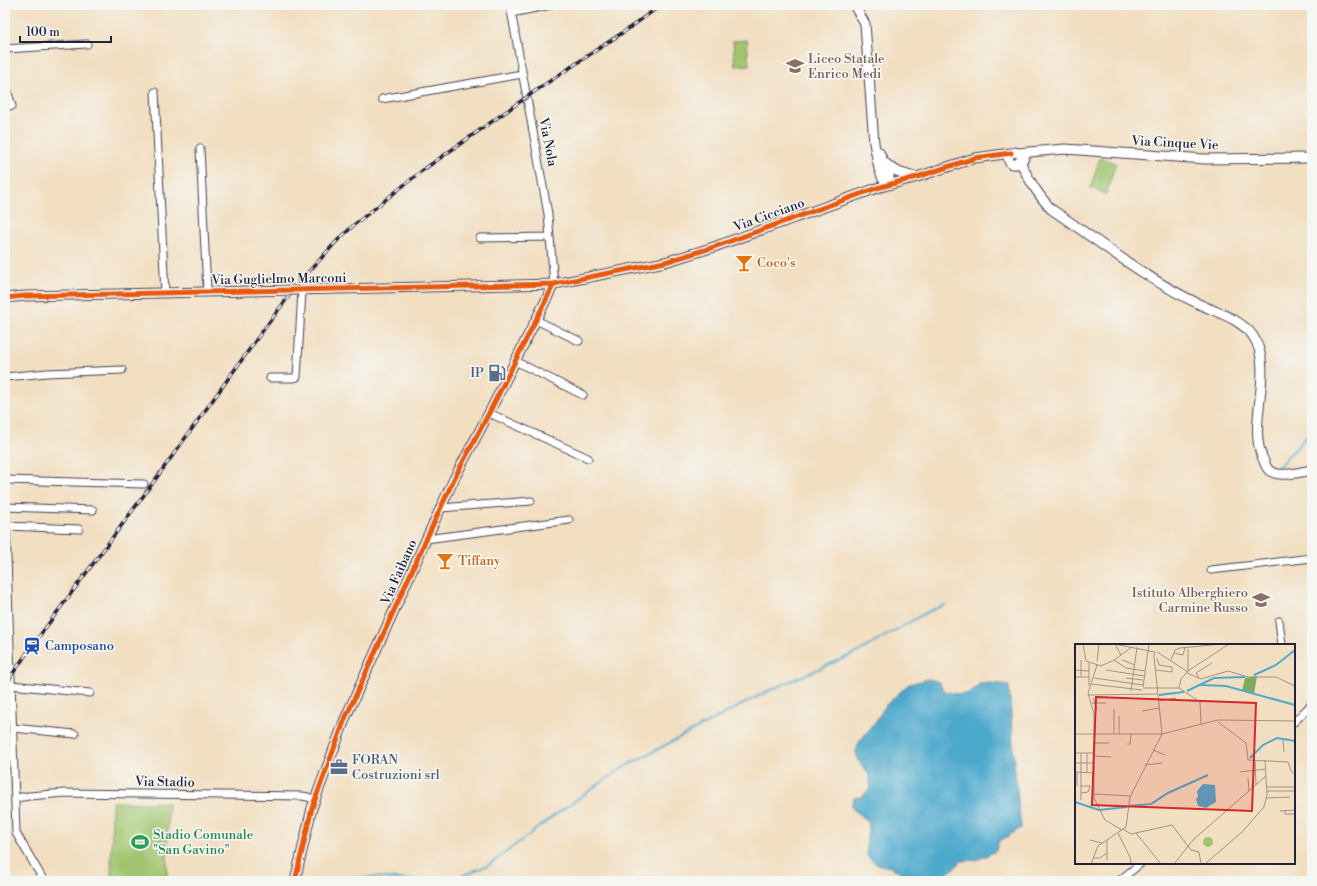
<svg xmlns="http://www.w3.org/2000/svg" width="1317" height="886" font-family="'Libre Bodoni',serif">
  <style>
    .green { fill: #a0c56f; stroke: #617455 }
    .water { fill: #4ea9cc; stroke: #386684 }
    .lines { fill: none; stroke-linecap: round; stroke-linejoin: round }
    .stream { stroke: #4ea9cc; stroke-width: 2 }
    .minor-casing { stroke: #413e4f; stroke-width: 9 }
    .tertiary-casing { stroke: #413e4f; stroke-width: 11 }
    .minor { stroke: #fff; stroke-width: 7 }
    .tertiary { stroke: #fff; stroke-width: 9 }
    .rail-casing { stroke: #22223b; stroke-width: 3.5 }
    .rail { stroke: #f6f6f2; stroke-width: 2; stroke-dasharray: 6; stroke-linecap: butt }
    .cycleway-casing { stroke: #f6f6f2; stroke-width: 8 }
    .cycleway { stroke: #e8590c; stroke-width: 5 }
    .labels { text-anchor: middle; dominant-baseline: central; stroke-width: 3; stroke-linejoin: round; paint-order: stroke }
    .education-label { font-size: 13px; fill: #785e54; stroke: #f6f6f2; text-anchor: start }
    .street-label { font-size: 13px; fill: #22223b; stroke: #f6f6f2 }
    .food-label { font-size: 13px; fill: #c56008; stroke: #f6f6f2; text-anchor: start }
    .service-label { font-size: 13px; fill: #4e5e75; stroke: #f6f6f2; text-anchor: end }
    .transit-label { font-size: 13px; fill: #164399; stroke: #f6f6f2; text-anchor: start }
    .leisure-label { font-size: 13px; fill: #27864d; stroke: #f6f6f2; text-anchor: start }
    .inset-river { fill: none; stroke: #4ea9cc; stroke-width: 2 }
    .inset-road { fill: none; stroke: #9f938b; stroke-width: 1 }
    .view { fill: #d62828; fill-opacity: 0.15; stroke: #d62828; stroke-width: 2 }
    .inset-edge { fill: none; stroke: #22223b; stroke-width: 2 }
  </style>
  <rect width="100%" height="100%" fill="#f6f6f2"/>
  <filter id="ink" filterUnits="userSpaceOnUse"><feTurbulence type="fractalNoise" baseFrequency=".025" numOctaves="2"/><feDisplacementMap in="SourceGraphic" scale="8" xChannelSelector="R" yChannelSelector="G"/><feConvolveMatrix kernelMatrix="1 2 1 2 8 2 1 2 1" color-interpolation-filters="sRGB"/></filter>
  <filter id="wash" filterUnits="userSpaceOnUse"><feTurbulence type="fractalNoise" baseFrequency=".012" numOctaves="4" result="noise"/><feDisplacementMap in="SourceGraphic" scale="16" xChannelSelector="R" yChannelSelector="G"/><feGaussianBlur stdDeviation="0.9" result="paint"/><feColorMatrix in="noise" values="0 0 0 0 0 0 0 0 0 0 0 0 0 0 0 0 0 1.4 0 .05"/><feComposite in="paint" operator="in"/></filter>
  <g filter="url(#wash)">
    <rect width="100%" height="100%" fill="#f2dec0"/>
    <path class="green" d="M747,40L749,65L735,66L733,41Z
      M1100,158L1116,163L1106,194L1090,188Z
      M112,802L168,803L167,881H111Z"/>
    <path class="water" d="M929,679L939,682L944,691C961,695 967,698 979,684L991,683L1009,685L1015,773L1021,828L998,842L996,851L977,860L962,861L952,870L941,877H923L902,873L890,867L876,864L867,856L866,846L869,823L851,807L854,798L862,797L871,787L868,773L859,762L856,752L859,742L876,721L886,705L898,694L909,684Z"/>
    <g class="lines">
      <path class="stream" d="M1277,468L1312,431
        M340,881L373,877L421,881
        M442,881H448L489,865L552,817L622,768L770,690L858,652L927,612L945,605"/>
    </g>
  </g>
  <g filter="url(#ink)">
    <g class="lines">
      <g class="minor-casing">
        <path id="minor" d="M510,5L548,214L554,284
          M511,13L551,5
          M5,49L87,44
          M5,83L12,106
          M155,92L165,293
          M382,99L522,74
          M200,148L207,291
          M480,238L550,237
          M536,320L579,341
          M515,361L583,395
          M5,377L47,373L122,370
          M270,378H294L297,377L302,291
          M489,413L588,458
          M5,480L144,484
          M5,497L16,833L44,881
          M5,507L93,510
          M440,508L531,501
          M6,526L79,529
          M426,539L569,520
          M1211,570L1312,558
          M1279,621L1282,645
          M11,685L90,693
          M1294,722L1312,704
          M13,728L75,734
          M15,798L29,796L65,793L302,796L308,797L315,800
          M1119,881L1141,863"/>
      </g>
      <g class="tertiary-casing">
        <path id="tertiary" d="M854,5L865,24L874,143L879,169L883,179L889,184
          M879,152L889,175V184
          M1015,152L1011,153L1008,157L1009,161L1011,164H1017L1024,158
          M1017,153L1065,149L1205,159L1312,158
          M1020,161C1028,179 1038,195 1051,209C1100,242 1147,280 1201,305C1219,313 1242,320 1253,336C1276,371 1245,426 1264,461C1265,464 1267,469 1270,471C1281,478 1300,472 1312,470
          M885,163C894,172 904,174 916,177
          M5,298L25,296L554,284L665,262L711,248L877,188L917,177L975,158L1011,153
          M295,881L312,808L345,719L424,544L454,479L489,413L554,284"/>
      </g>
      <use href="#minor" class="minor"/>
      <use href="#tertiary" class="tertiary"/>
      <g class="rail-casing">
        <path id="rail" d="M5,689L11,676L32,646L147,491L264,329L301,280L337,241L355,224L423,170L541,87L628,29L661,5"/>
      </g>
      <use href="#rail" class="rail"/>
      <g class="cycleway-casing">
        <path id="cycleway" d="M5,298L25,296L554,284L665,262L711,248L877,188L917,177L975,158L1011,153
          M295,881L312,808L345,719L424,544L454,479L489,413L554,284"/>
      </g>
      <use href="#cycleway" class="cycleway"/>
    </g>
  </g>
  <defs>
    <g id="school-bare" transform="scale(1.38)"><path d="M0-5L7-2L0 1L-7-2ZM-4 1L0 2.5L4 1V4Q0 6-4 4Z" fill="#8d6e63" stroke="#f6f6f2" stroke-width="2.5" paint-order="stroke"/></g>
    <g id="bar-bare" transform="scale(1.38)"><path d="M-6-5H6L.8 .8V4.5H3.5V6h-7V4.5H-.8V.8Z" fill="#e8710a" stroke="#f6f6f2" stroke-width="2.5" paint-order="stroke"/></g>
    <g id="fuel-bare" transform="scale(1.38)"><path d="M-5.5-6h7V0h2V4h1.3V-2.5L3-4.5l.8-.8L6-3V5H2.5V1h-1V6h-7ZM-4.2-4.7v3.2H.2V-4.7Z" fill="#5c6f8a" stroke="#f6f6f2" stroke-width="2.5" paint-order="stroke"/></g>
    <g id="station-bare" transform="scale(1.38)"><path d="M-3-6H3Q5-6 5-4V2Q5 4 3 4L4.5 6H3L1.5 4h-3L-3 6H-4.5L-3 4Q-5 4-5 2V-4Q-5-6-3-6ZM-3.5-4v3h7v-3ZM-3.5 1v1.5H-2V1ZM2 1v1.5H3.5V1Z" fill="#1a4fb4" stroke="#f6f6f2" stroke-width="2.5" paint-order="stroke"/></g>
    <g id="office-bare" transform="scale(1.38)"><path d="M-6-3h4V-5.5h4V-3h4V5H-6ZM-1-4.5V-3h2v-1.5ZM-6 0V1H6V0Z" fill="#5c6f8a" stroke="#f6f6f2" stroke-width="2.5" paint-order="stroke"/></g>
    <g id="stadium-bare" transform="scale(1.38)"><path d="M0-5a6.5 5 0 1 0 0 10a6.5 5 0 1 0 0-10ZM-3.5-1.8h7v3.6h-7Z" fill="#2e9e5b" stroke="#f6f6f2" stroke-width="2.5" paint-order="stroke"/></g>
  </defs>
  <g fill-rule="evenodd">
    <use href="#school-bare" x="795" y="66"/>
    <use href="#bar-bare" x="744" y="263"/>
    <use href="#fuel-bare" x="497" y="373"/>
    <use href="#bar-bare" x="445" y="561"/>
    <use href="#school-bare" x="1261" y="600"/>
    <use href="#station-bare" x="32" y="646"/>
    <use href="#office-bare" x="339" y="767"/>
    <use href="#stadium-bare" x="140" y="842"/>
  </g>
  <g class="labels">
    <g class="education-label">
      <text x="808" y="59">Liceo Statale<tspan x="808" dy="15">Enrico Medi</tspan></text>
      <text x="1248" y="593" text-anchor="end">Istituto Alberghiero<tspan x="1248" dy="15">Carmine Russo</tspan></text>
    </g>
    <g class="street-label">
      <text transform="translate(548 142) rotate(79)">Via Nola</text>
      <text transform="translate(1175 143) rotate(3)">Via Cinque Vie</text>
      <text transform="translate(769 215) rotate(-20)">Via Cicciano</text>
      <text transform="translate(279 279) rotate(-1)">Via Guglielmo Marconi</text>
      <text transform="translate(399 572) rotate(-66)">Via Faibano</text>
      <text transform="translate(165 782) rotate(1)">Via Stadio</text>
    </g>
    <g class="food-label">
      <text x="757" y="263">Coco's</text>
      <text x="458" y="561">Tiffany</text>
    </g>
    <g class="service-label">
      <text x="484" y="373">IP</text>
      <text x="352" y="760" text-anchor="start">FORAN<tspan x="352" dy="15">Costruzioni srl</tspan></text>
    </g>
    <g class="transit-label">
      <text x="45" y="646">Camposano</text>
    </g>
    <g class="leisure-label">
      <text x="153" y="835">Stadio Comunale<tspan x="153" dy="15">"San Gavino"</tspan></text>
    </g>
  </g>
  <g transform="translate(1075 644)">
    <rect width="220" height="220" fill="#f2dec0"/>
    <path d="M128 198a5 5 0 1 1 10 0a5 5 0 1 1-10 0Z" fill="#a0c56f"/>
    <path d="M182,32L179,50L167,47L170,34Z" fill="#80aa62"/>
    <path d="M128,140L140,141L141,158L131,164L123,162L121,155L123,153L122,147Z" fill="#4ea9cc"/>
    <path class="inset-river" d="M179,31L201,21L220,6M126,41L151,42L220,61M112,47L139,34L170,33M84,51L109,48M175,114L188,101L202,94L220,97M0,158L24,166L52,163M55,162L76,160L93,149L133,131"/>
    <path class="inset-road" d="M8,0L11,17L26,22L39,16L57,3M39,0L80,8M40,0L46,11M80,8L79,12L87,90M82,8L113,28M99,9L108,11L110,4M39,16L51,24L70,27M47,16L60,21M96,16L100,6L105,4L147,0M22,17L24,0M14,19V42M22,21L13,49L19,70V154L30,176L47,186M0,26L14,27M31,26L69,32M80,26L97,28V23L84,21L82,14M113,27V5M112,29L126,35L153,27L173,33H201L220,42M0,33H14M6,33V16M19,34L68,41M51,34L68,36M124,34L121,29L137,19M16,40L67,46M68,43L74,0M68,44H104M104,44L106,35L113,27L154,0M104,44L125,58L126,80M56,47L62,3M14,51L82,50M18,54L22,66M83,57L101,54M16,59H31M39,65V90M67,67L84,64M44,72V90M143,76L220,77M143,78L171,99L173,116L213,118M0,90H19M19,90H87L143,76M208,96L209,108M19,99H34M52,100H55L56,90M0,106V90M78,106L90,111M0,109H19M12,109V128M19,112L36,113M180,116L181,141M213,118L216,127L220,130M0,119H19M70,121L87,119M0,128L19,129M165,128L191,125M173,134L174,147M2,142V128M192,143H220M192,147H220M6,149L13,148L15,142H6M19,150L55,152M192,154L215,153M6,156V109M210,166V170H220M205,167L220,166M48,185L56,190L97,181L116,206M43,189L55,213L56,220M61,189L86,220M15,196L27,199M116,206L124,208L126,220M18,214H25L32,209M32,216V196M16,220L23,202L51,183L55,153L87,90M99,220L118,196L191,132M130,220L167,188L189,163L192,151L190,116"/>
    <path class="view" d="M21,53L181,59L177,167L17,161Z"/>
    <rect width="220" height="220" class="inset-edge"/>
  </g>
  <rect width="1317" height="886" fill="none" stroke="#f6f6f2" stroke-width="20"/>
  <path d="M20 36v6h91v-6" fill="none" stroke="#22223b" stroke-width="2"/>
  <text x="26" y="36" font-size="12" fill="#22223b" stroke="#f6f6f2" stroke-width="3" paint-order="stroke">100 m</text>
</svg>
